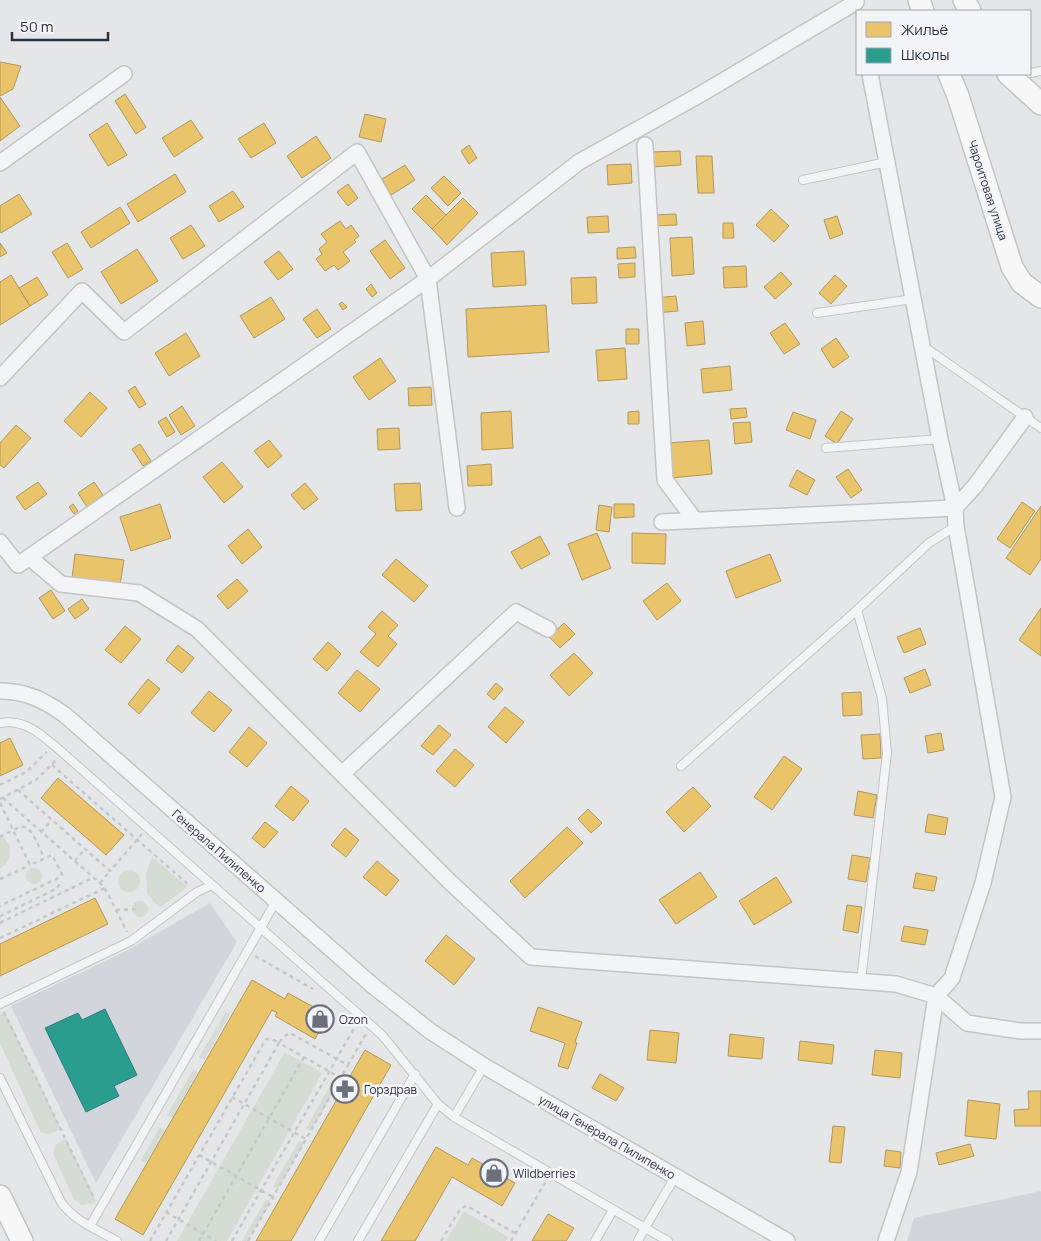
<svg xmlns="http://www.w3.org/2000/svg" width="1041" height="1241" font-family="Manrope,sans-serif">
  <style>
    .built { fill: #d2d5db }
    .green { fill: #d4dcd4 }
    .homes { fill: #e9c46a; stroke: #b0985e }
    .schools { fill: #2a9d8f; stroke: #2a7d78 }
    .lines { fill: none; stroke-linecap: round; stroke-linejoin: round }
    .lane-casing { stroke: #c2c4c6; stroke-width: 10 }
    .street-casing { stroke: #c2c4c6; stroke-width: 18 }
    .secondary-casing { stroke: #c2c4c6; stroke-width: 24 }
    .path { stroke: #c6c7cc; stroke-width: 2.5; stroke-dasharray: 4 4; stroke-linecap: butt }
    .lane { stroke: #f3f4f6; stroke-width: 8 }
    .street { stroke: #f3f4f6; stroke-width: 15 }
    .secondary { stroke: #f7f7f7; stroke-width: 21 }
    .labels { text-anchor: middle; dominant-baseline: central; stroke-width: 5; stroke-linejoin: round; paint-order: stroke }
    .street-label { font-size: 12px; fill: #2a3242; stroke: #f2f4f8 }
    .poi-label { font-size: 12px; fill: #2a3242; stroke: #f2f4f8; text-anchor: start }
  </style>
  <rect width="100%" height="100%" fill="#e4e6e8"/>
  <path class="built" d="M210,903L237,942L96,1183L11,1006L124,952Z
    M1041,1191V1241H907L914,1218Z"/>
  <path class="green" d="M0,834C13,844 14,859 0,869Z
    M152,857L187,887L160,908L147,894L146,873Z
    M26 876a8 8 0 1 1 16 0a8 8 0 1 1-16 0Z
    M118 881a11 11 0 1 1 22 0a11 11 0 1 1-22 0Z
    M132 909a8 8 0 1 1 16 0a8 8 0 1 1-16 0Z
    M5,1012L61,1129L49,1134L41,1133L0,1043V1015Z
    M226,1012L230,1014L204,1060L199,1057Z
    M285,1052L322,1073L227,1241H177Z
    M193,1070L198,1072L172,1118L167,1115Z
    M332,1082L337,1085L311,1131L306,1129Z
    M160,1127L165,1130L146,1163L141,1160Z
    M66,1139L96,1201L92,1203L82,1205L74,1200L53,1153L56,1144Z
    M299,1141L304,1143L278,1189L273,1186Z
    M266,1199L270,1202L248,1241H242Z
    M464,1211L508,1237L506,1241H446Z"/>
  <path class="homes" d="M0,62L21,66L13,89L0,96Z
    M125,94L146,127L136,134L115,101Z
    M0,97L20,126L0,141Z
    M365,114L386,119L381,142L359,137Z
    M191,120L203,138L174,157L162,138Z
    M107,123L127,155L108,166L89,135Z
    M264,123L276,143L251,158L238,139Z
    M316,136L331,158L302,178L287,156Z
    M469,145L477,158L469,164L461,151Z
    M680,151L681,165L651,167L650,152Z
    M696,156H712L714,193H698Z
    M631,164L632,183L608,185L607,165Z
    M405,165L415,180L391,195L382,179Z
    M175,174L186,192L138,222L127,204Z
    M444,176L461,193L448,206L431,188Z
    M348,184L358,198L348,206L337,192Z
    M233,191L244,207L219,222L209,206Z
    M19,194L32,214L1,233L0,231V206Z
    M426,195L446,215L432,229L412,209Z
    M463,198L478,213L447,245L432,229Z
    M120,207L130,223L91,248L81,232Z
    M771,209L789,226L774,242L756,225Z
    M676,214L677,225L652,226V215Z
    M608,216L609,232L588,233L587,217Z
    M837,216L843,234L830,239L824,220Z
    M340,221L346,229L351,225L359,236L354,240L356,242L343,252L350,261L338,270L334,265L325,271L316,259L322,254L319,249L327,242L321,234Z
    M723,223H733L734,238H723Z
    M191,225L205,246L183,259L170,238Z
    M692,237L694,274L672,276L670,238Z
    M385,240L405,268L390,279L370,251Z
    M0,243L7,253L0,257Z
    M67,243L83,269L68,278L52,252Z
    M635,247L636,258L617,259V248Z
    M137,249L158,281L121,304L101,272Z
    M279,251L293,269L278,280L264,262Z
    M524,251L526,285L493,287L491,253Z
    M635,263V277L619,278L618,264Z
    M746,266L747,287L724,288L723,267Z
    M781,272L792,284L775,299L764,287Z
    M11,275L30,306L0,325V282Z
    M835,275L847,286L831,304L819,293Z
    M37,277L48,295L30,306L19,288Z
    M596,277L597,303L572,304L571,278Z
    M371,284L377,293L372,297L366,289Z
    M676,296L678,311L655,313L653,298Z
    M271,297L285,319L254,338L240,316Z
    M342,302L347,307L343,310L339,304Z
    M546,305L549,352L468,357L466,309Z
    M317,309L331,329L317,338L303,319Z
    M703,321L705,344L687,346L685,323Z
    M785,323L800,344L784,354L770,333Z
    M626,329H639V344H626Z
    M186,333L200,356L169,376L155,353Z
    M836,338L849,357L833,368L821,349Z
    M625,348L627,379L598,381L596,350Z
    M380,358L396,381L369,400L353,377Z
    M730,366L732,390L703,393L701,369Z
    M135,386L146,404L139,408L128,391Z
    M431,387L432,405L409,406L408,388Z
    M90,392L107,408L81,437L64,421Z
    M182,406L195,426L181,435L169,415Z
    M746,408L747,417L731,419L730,409Z
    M511,411L513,448L482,450L481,413Z
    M639,411V424H628V412Z
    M841,411L853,419L837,444L825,436Z
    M793,412L816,420L810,439L786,430Z
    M166,417L175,432L167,437L158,422Z
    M750,422L752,442L735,444L733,423Z
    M16,425L31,438L4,468L0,465V443Z
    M399,428L400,449L378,450L377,429Z
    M269,440L282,456L268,468L254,451Z
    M709,440L712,474L671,478L667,443Z
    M140,444L151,461L143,466L132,449Z
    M222,462L243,487L224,503L203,477Z
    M491,464L492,485L468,486L467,466Z
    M848,469L862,490L851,498L836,477Z
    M797,470L815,480L807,495L789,486Z
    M38,482L47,494L25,510L16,497Z
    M94,482L103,495L87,507L78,493Z
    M305,483L318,499L304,510L291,495Z
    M420,483L422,510L396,511L394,484Z
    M1022,502L1035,511L1010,548L997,539Z
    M73,504L78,511L74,514L69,507Z
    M160,504L171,538L131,551L120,517Z
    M614,504H634V517L614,518Z
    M599,505L612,507L609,532L596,530Z
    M1041,506V559L1030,575L1006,558Z
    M248,529L262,547L242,564L228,546Z
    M597,533L611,568L582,580L568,544Z
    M632,533L666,534L665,564L632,563Z
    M540,536L550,554L521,569L511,552Z
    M75,554L124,560L120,585L72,578Z
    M770,554L781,581L736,598L726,571Z
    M396,559L428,586L414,602L382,575Z
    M237,579L248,591L228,609L217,596Z
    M667,583L681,601L657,620L643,601Z
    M51,590L65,611L53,619L39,598Z
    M82,599L89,609L75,619L68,609Z
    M1041,608V656L1019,640Z
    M382,611L398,625L388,636L397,644L378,667L360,652L376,634L368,627Z
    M564,623L575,634L560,648L549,637Z
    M125,626L141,639L121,663L105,650Z
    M920,628L926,644L904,653L897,637Z
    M328,642L341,654L327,671L313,659Z
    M178,645L194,658L182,673L166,660Z
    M574,653L593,673L569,696L550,675Z
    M925,669L931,685L910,693L904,678Z
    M357,670L380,689L360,712L338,693Z
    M148,679L160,689L139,714L128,704Z
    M496,683L503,689L494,700L487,694Z
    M209,691L232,710L214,732L191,713Z
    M861,692L862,715L843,716L842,693Z
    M505,707L524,722L506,743L488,727Z
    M439,725L451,735L433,755L421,746Z
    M249,727L267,743L247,767L229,752Z
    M941,733L944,750L928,753L925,736Z
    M880,734L881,758L863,759L861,735Z
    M10,738L23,765L0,776V743Z
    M455,749L474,765L455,787L436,771Z
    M784,756L802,769L772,810L754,797Z
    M58,778L124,835L106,855L41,798Z
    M291,786L309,801L293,821L275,806Z
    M693,787L711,806L684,832L666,812Z
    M858,791L877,795L873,818L854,815Z
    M588,809L602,823L591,833L578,819Z
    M928,814L948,818L945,835L925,832Z
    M265,822L278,832L264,848L252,838Z
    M567,827L583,843L525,898L510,881Z
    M345,828L359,840L346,857L331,845Z
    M852,855L870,858L866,882L848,879Z
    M377,861L399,880L386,896L363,877Z
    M700,872L717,897L676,924L659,900Z
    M916,873L937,877L934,891L913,888Z
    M776,877L792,902L754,925L739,901Z
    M95,898L108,924L0,976V944Z
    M847,905L862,907L858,933L843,930Z
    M904,926L928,930L925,945L901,941Z
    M446,935L475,959L454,985L425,961Z
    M252,980L285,999L288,993L328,1015L315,1039L275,1016L277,1013L272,1010L143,1235L115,1219Z
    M538,1007L582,1022L575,1042L577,1043L568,1069L558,1066L565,1043L530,1031Z
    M650,1030L679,1033L676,1063L647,1060Z
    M730,1034L764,1038L762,1059L728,1056Z
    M800,1041L834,1045L832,1064L798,1060Z
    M365,1050L391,1065L336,1162L291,1241H256Z
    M875,1050L902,1053L900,1078L872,1075Z
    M600,1074L624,1088L616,1101L592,1088Z
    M1028,1091H1041V1126H1015L1014,1110L1029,1109Z
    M968,1100L1000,1104L996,1139L965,1136Z
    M833,1126L845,1127L841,1163L829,1162Z
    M970,1144L974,1156L939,1165L936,1153Z
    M436,1147L468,1165L472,1158L515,1183L502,1206L452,1177L415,1241H381Z
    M886,1150L901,1152L900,1168L884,1166Z
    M548,1214L574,1228L566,1241H532Z"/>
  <path class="schools" d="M105,1009L137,1075L114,1086L119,1096L86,1112L45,1028L78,1013L82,1020Z"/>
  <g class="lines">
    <g class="lane-casing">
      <path id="lane" d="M1030,73L1041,71
        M803,180L887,162
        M817,313L913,299
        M923,346L1041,428
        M826,448L940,439
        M857,610L882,698L887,753L861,981
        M0,723C26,718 44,737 63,753L382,1035L438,1104
        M681,766L857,610L929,543L956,526
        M0,1004L131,941L197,892L212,885
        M0,1078L61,1202C74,1221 98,1230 117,1241
        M454,1117L484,1066
        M90,1226L276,901
        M319,1241L415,1074
        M358,1241L438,1104L454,1117L645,1228L675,1177
        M595,1241L613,1210
        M638,1241L645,1228L668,1241"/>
    </g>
    <g class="street-casing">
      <path id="street" d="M870,74L940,439L955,508L956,526L1003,797L983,883L952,978L936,996L909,1172L886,1241
        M645,145L665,480L694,519
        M0,163L124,74
        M0,378L82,291L124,332L357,152L428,279L18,565L0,542
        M457,508L428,279L579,162L701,94L856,2V0
        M662,522L955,508L975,486L1025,417
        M29,557L61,584L139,593L197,629L449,881L531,957L896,984L936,996L967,1023L1020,1031H1041
        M0,691C26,691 44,700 65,715L372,985L430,1031L484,1066L787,1241
        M342,774L516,612L548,629"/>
    </g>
    <g class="secondary-casing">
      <path id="secondary" d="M919,0L923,11
        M964,0L970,11
        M949,74L958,96L1012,267L1022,283L1041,297
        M1008,74L1041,104
        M0,1196L22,1241"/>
    </g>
    <path class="path" d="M52,765L190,886
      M0,785L26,772L47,752
      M18,790L110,871L142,834
      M3,798L102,885L107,892L127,932
      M0,799L36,780L57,759
      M0,803L30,865L52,855L62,874L60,877L0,906
      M41,832L52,820
      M0,837C6,834 15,828 22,827C32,825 40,850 44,858
      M75,861L85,849
      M0,879L30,865
      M100,883L110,871
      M116,910L139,909
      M0,916L56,889L59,885L56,879
      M0,923L94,877
      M0,938L105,888
      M255,956L313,989
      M4,1012L94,1198
      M232,1097L306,1139
      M199,1155L273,1197
      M166,1212L216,1241
      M150,1241L266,1039H272L279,1043L283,1037L290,1033L348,1065L366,1034
      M166,1241L279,1043L341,1078
      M199,1241L304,1057
      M232,1241L356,1025
      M248,1241L348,1065
      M441,1241L461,1208L467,1206L515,1233
      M511,1241L546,1181"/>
    <use href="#lane" class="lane"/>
    <use href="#street" class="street"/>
    <use href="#secondary" class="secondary"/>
  </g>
  <defs>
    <g id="shop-ring" transform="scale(1.4375)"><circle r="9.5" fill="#f2f4f8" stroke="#6b717c" stroke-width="1.5"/><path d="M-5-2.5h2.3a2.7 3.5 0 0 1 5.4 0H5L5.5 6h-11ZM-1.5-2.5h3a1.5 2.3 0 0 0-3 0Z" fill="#6b717c"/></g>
    <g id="pharmacy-ring" transform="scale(1.4375)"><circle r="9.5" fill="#f2f4f8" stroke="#6b717c" stroke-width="1.5"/><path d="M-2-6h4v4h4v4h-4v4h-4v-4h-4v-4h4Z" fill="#6b717c"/></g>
  </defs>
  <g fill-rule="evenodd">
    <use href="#shop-ring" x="320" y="1019"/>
    <use href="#pharmacy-ring" x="345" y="1089"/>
    <use href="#shop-ring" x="494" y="1173"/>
  </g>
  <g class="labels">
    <g class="street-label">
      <text transform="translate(988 190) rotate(72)">Чароитовая улица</text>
      <text transform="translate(219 851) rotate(41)">Генерала Пилипенко</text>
      <text transform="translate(607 1137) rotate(30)">улица Генерала Пилипенко</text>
    </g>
    <g class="poi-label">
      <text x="339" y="1019">Ozon</text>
      <text x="364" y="1089">Горздрав</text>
      <text x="513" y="1173">Wildberries</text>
    </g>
  </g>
  <rect x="856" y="10" width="175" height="65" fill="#f2f4f8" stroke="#a2a6af"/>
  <rect x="866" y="22" width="25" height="15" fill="#e9c46a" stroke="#a2a6af"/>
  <text x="901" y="35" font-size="15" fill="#2a3242">Жильё</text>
  <rect x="866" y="48" width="25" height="15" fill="#2a9d8f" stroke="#a2a6af"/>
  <text x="901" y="60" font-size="15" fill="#2a3242">Школы</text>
  <path d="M12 32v8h96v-8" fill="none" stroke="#2a3242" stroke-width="2.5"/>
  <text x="20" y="32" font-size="15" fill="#2a3242" stroke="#f2f4f8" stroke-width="4" paint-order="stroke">50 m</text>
</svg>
